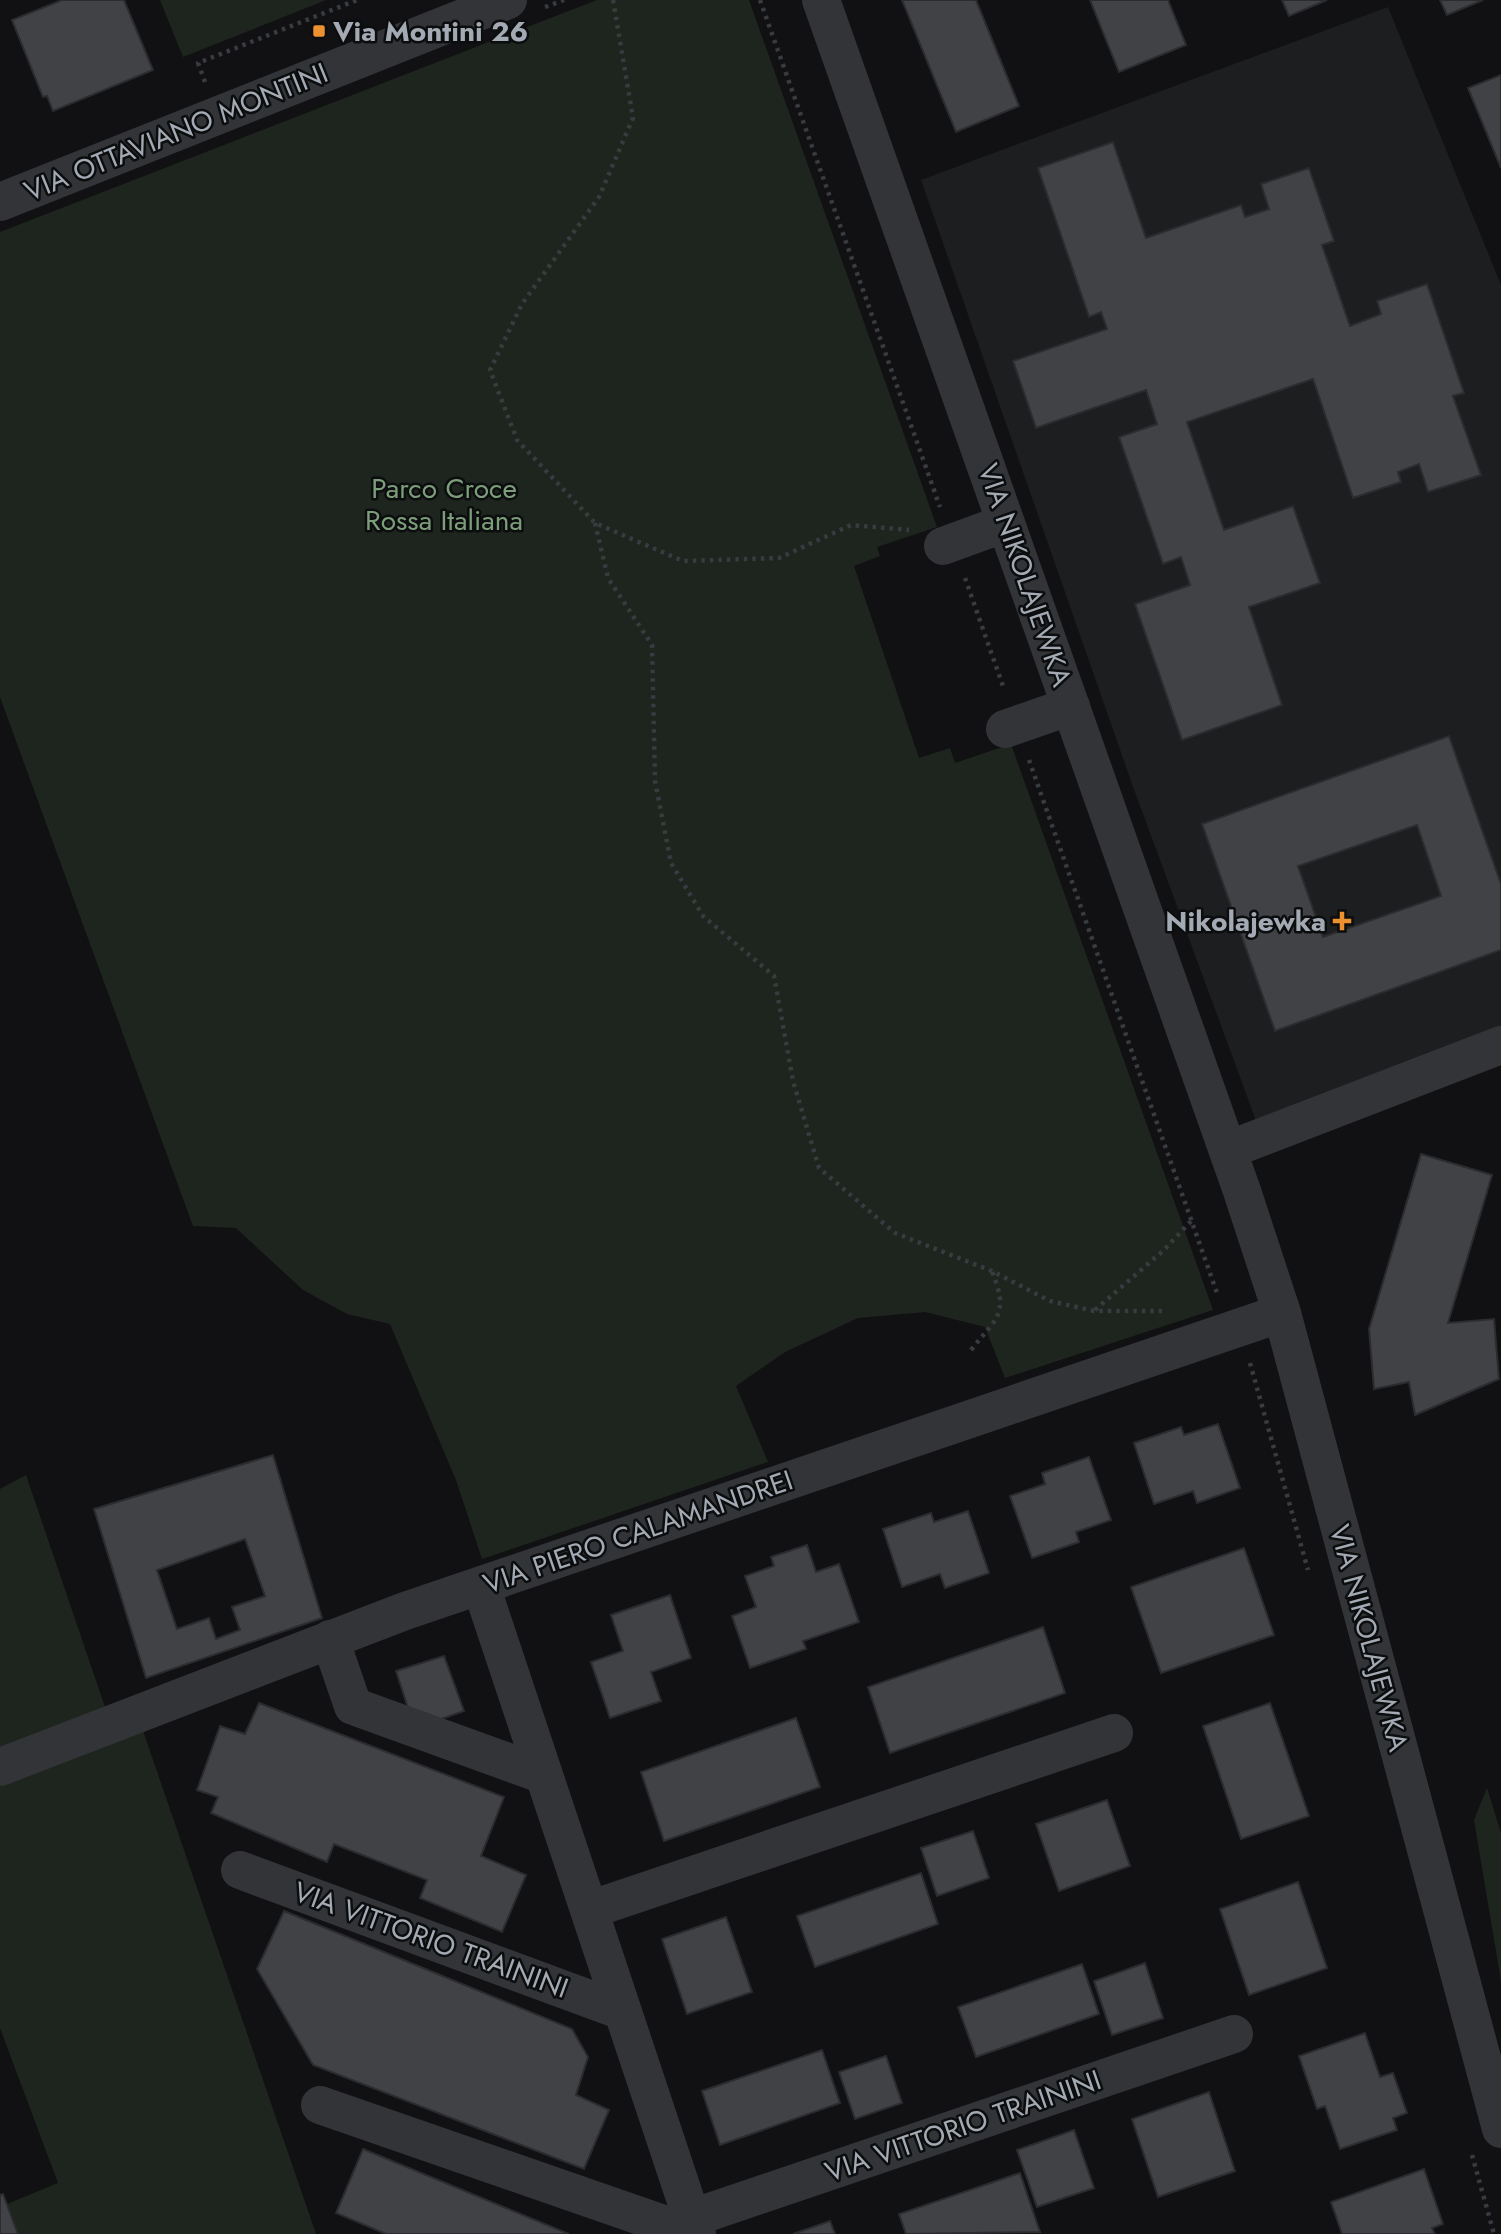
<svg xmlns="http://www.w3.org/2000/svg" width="1501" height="2234" font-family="Jost,sans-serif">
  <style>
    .built { fill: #1d1e20 }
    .green { fill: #1e251e }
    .building { fill: #404246; stroke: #2b2c2f; stroke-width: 2; fill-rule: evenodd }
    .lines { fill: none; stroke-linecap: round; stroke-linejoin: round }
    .path { stroke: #383b3f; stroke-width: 4.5; stroke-dasharray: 3.5 5; stroke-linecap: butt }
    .minor { stroke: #323438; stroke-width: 38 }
    .poi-dot { fill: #ed902f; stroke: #0c0d0e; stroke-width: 2.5 }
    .labels { text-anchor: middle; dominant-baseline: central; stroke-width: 5; stroke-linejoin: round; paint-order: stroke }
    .poi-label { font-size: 28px; font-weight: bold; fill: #a3aab3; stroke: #0c0d0e; text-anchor: start }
    .street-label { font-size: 28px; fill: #a3aab3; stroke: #0c0d0e }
    .park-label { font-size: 28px; fill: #7d9e7a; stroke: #0c0d0e }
  </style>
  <rect width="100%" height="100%" fill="#111113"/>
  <path class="built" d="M1388,7L1501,285V1059L1265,1145L1132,784L921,180Z"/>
  <path class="green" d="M160,0H326L183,57Z
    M597,0H749L937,527L877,547L880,556L854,566L919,758L950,748L955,763L1011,744L1213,1310L1005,1378L985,1327L925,1312L858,1318L785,1352L736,1386L768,1462L482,1559L456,1480L390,1324L347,1314L303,1290L236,1228L193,1226L0,697V232Z
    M26,1475L106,1710L0,1755V1489Z
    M140,1722L316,2234H19L7,2204L58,2183L0,2028V1777Z
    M1487,1788L1501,1833V1981L1474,1820Z"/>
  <path class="building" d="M62,0H124L153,70L53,111L47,96L43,97L12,20Z
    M902,0H976L1019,106L956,132Z
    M1090,0H1168L1186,45L1119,72Z
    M1282,0H1327L1289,16Z
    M1440,0H1483L1447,15Z
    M1501,75V168L1468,88Z
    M1113,142L1146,238L1241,205L1245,217L1269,209L1261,184L1309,168L1334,241L1322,245L1350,326L1381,314L1377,301L1427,284L1464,393L1453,396L1481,475L1428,492L1419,464L1398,472L1401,482L1353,498L1313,379L1187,422L1224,530L1293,506L1320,583L1249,607L1282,705L1182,740L1135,604L1190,585L1181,557L1163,564L1119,437L1157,424L1146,390L1036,428L1013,361L1107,329L1101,312L1089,317L1038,168Z
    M1449,736L1501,884V950L1275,1031L1202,824ZM1417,825L1441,896L1323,937L1298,866Z
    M1421,1154L1492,1175L1448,1323L1494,1319L1499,1379L1415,1415L1409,1382L1374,1389L1369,1329Z
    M1218,1424L1240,1488L1197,1503L1193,1491L1154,1504L1134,1443L1181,1427L1184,1435Z
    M273,1455L322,1618L146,1678L94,1509ZM245,1539L265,1596L232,1607L240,1630L216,1639L209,1618L177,1629L157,1570Z
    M1089,1457L1111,1520L1076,1532L1079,1542L1032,1558L1010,1496L1045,1484L1042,1473Z
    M968,1511L989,1573L945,1588L940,1574L902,1587L883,1529L931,1513L934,1522Z
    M807,1545L816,1572L839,1564L859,1622L803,1641L806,1649L750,1668L732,1616L756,1607L745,1576L774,1566L771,1557Z
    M1244,1548L1274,1635L1161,1673L1131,1587Z
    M670,1595L691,1658L651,1672L661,1701L610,1718L591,1662L623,1651L611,1615Z
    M1043,1627L1065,1693L890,1753L868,1687Z
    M444,1656L464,1711L436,1721L410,1714L396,1671Z
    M259,1703L504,1797L481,1856L526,1875L502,1932L420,1898L427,1880L334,1844L327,1862L211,1813L218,1797L197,1790L220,1726L245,1734Z
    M1270,1703L1309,1816L1241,1839L1203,1726Z
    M796,1718L820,1787L664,1841L641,1772Z
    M1107,1800L1130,1866L1059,1891L1036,1824Z
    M973,1831L989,1878L937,1896L921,1848Z
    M921,1873L938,1924L815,1967L797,1916Z
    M1298,1882L1327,1968L1249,1995L1220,1909Z
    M284,1911L572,2029L588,2057L576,2095L609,2110L584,2169L313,2065L257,1969Z
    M726,1917L752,1992L687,2014L662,1939Z
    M1145,1963L1163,2018L1112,2035L1094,1981Z
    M1082,1964L1099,2014L976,2057L958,2007Z
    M1365,2033L1380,2077L1393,2073L1407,2113L1393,2118L1397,2130L1340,2149L1325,2106L1317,2109L1299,2056Z
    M822,2050L840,2103L720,2145L702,2091Z
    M886,2056L902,2103L855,2119L839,2072Z
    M1209,2092L1235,2171L1158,2197L1132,2119Z
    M1074,2130L1094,2188L1037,2207L1017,2150Z
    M363,2149L569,2234H386L336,2213Z
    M1424,2169L1443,2224L1432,2228L1435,2234H1342L1331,2202Z
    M1020,2173L1040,2232L906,2234L899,2214Z
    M3,2194L18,2234H0V2195Z
    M830,2221L835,2234H793Z"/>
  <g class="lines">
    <path class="path" d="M613,0L633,118L599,197L522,304L490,370L517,440L595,523L683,561L779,558L851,525L909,530
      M760,0L940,507
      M545,7L564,0
      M205,82L198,63L357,0
      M595,523L608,578L652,645L655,781L671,863L703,916L774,976L793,1081L819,1168L895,1233L992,1271L1050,1301L1094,1311H1162
      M965,578L1004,689
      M1029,760L1218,1296
      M1095,1310L1164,1250L1191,1221
      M971,1350C998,1316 1009,1315 992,1271
      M1250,1363L1308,1570
      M1472,2155L1494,2234"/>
    <path class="minor" d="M821,0L1242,1191L1282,1313L1501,2129
      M0,202L508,0
      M943,546L1006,523
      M1005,729L1071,706
      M1228,1150L1501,1045
      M481,1586L697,2234
      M330,1639L353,1706L544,1775
      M0,1767L405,1611L1282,1313
      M240,1870L622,2011
      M589,1910L1114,1733
      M320,2105L692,2234
      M692,2218L1234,2034"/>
  </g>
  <g class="poi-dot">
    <rect x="312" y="24" width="14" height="14" rx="3.5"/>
    <path d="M1338.5 910.5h7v7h7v7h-7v7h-7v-7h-7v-7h7z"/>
  </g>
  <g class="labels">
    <g class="poi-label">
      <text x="333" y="31">Via Montini 26</text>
      <text x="1326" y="921" text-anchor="end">Nikolajewka</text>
    </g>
    <g class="street-label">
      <text transform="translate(176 132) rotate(-22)">VIA OTTAVIANO MONTINI</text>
      <text transform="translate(1025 575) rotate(71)">VIA NIKOLAJEWKA</text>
      <text transform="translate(638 1532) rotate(-19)">VIA PIERO CALAMANDREI</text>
      <text transform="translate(1369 1638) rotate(75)">VIA NIKOLAJEWKA</text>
      <text transform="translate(431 1940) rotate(20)">VIA VITTORIO TRAININI</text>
      <text transform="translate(963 2126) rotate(-19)">VIA VITTORIO TRAININI</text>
    </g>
    <g class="park-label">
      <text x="444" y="488">Parco Croce<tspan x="444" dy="32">Rossa Italiana</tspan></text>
    </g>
  </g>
</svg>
